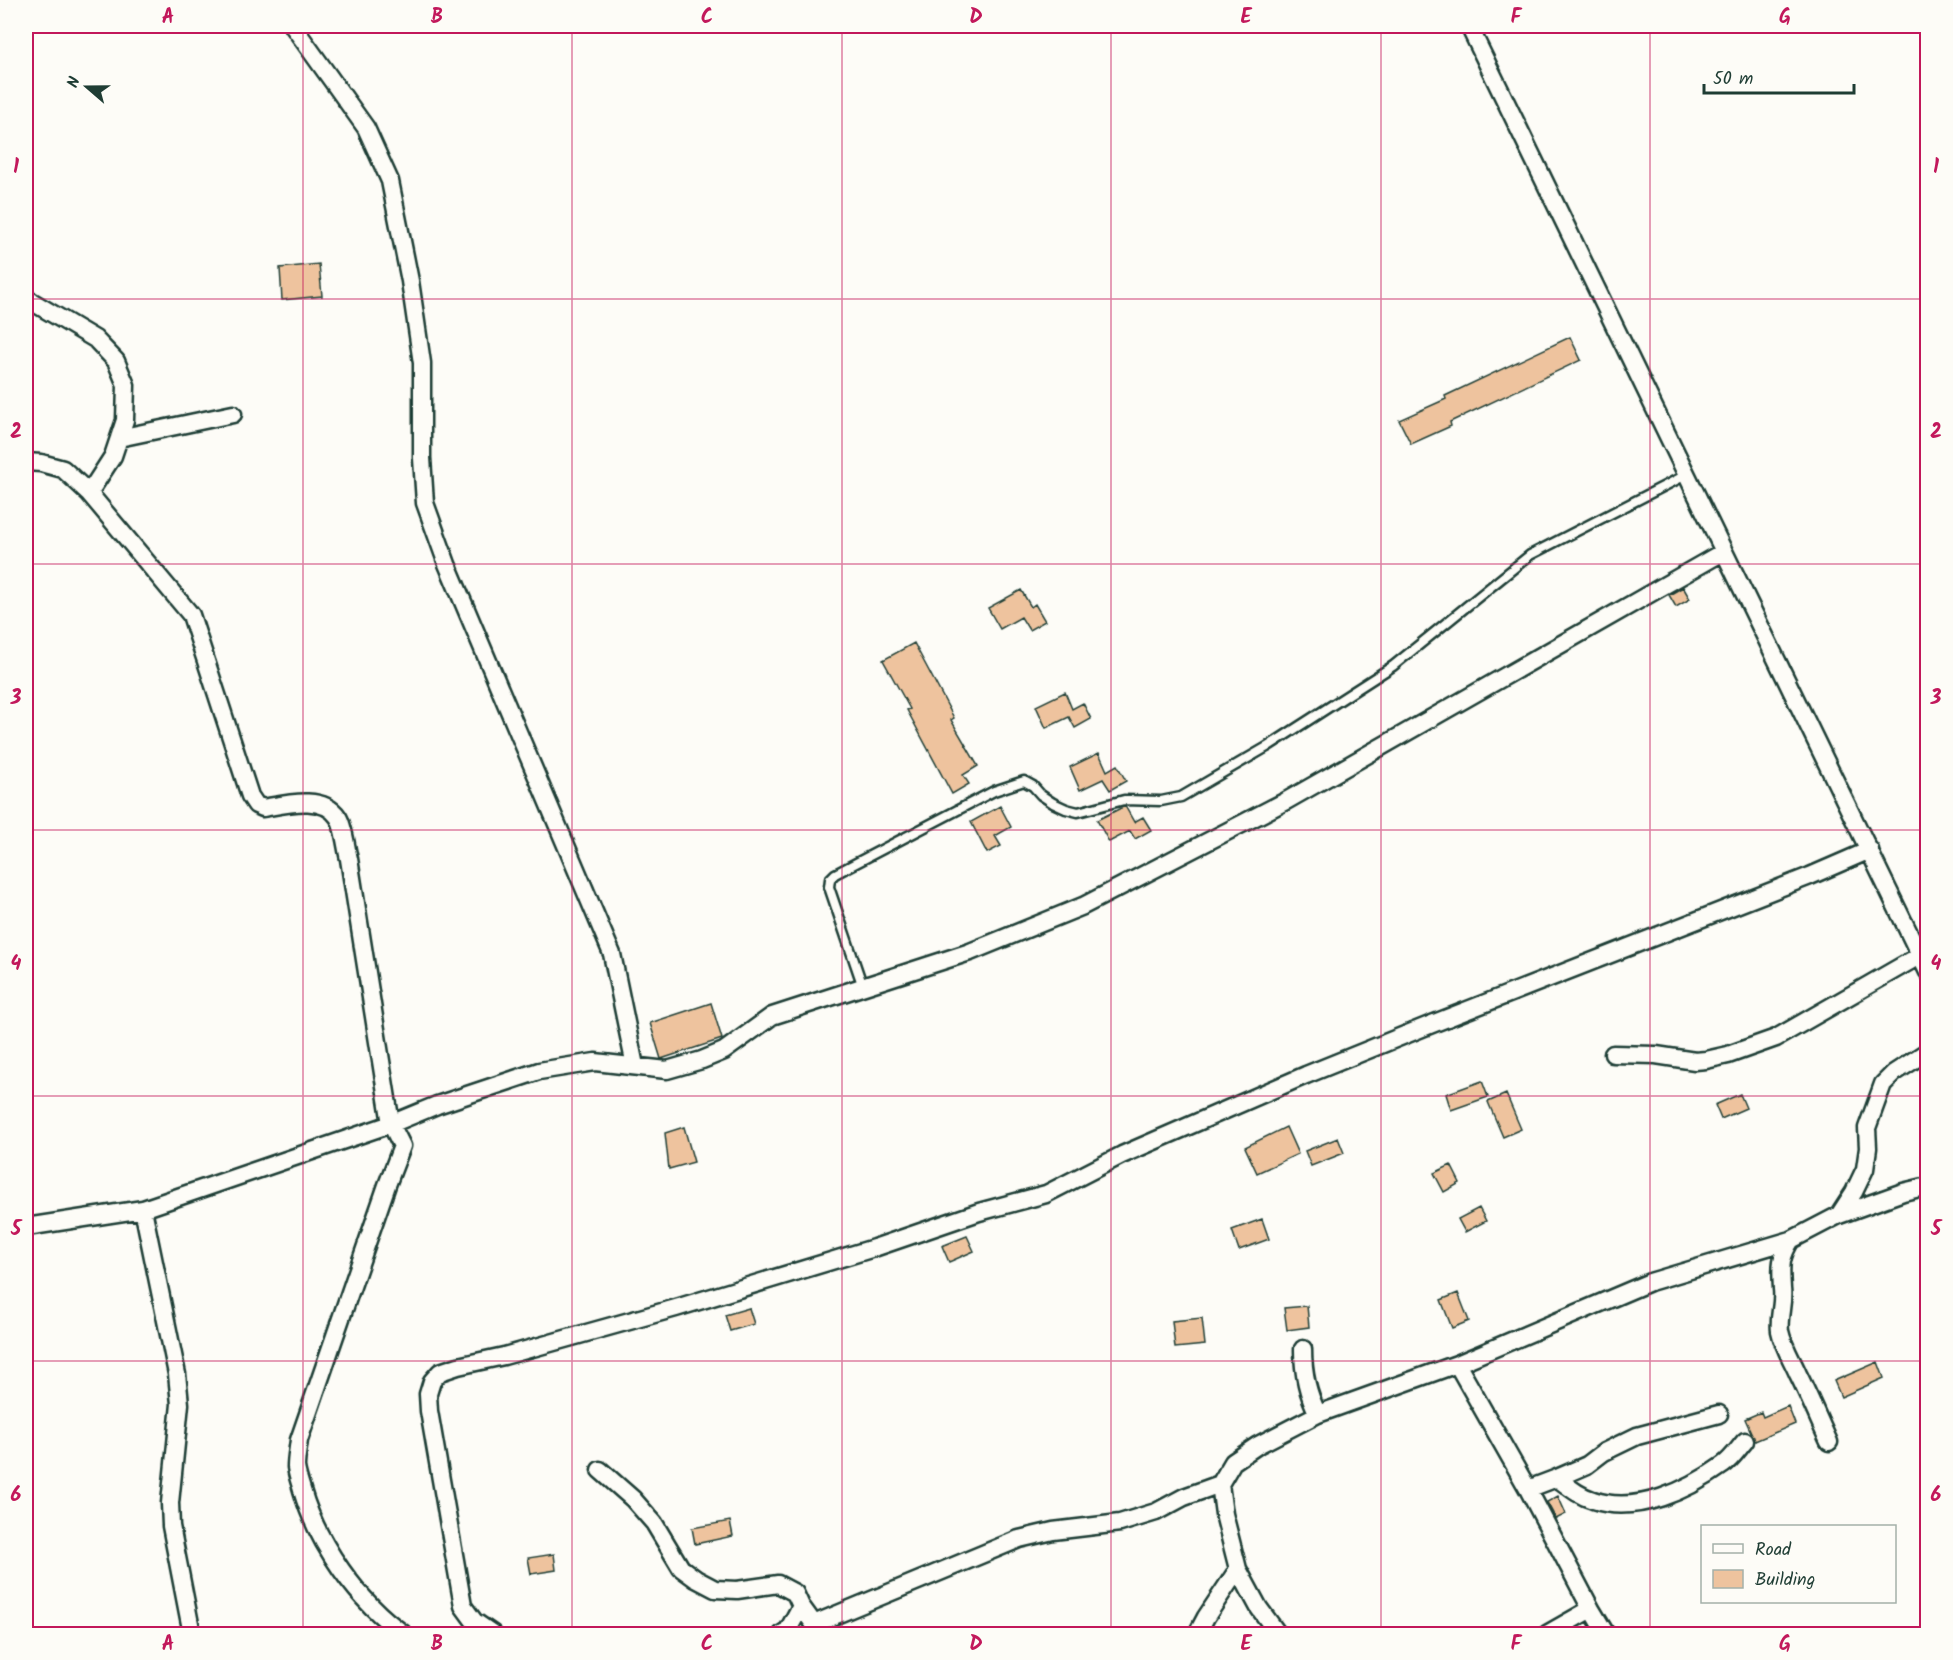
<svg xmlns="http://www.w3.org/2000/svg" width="1953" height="1660" font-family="Kalam,sans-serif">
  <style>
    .building { fill: #eec39e; stroke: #1f3d34; stroke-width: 1.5 }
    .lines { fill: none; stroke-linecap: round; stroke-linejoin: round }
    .service-casing { stroke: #1f3d34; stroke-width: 13 }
    .minor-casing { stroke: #1f3d34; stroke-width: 21 }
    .service { stroke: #fdfcf7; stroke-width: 8 }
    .minor { stroke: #fdfcf7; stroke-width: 16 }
    .grid { fill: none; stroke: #c2185b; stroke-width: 1.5; stroke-opacity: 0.55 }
    .neatline { fill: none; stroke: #c2185b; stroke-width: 2 }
    .grid-label { font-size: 20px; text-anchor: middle; font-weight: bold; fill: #c2185b }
  </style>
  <rect width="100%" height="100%" fill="#fdfcf7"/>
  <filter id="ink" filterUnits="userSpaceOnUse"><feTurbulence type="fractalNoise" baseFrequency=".0167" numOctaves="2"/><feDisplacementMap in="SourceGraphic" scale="12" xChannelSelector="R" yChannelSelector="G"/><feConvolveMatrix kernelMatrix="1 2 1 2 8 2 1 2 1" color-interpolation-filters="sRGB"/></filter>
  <g filter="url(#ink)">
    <path class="building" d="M319,264L322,296L282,300L280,268Z
      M1570,337L1581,360L1450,422L1451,426L1411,444L1399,420L1446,399L1445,396Z
      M1683,587L1690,599L1676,607L1669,595Z
      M1021,590L1031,607L1035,604L1045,621L1029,630L1021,617L1000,629L988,608Z
      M914,643L954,718L951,720L978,766L963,775L969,784L952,794L907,710L910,709L883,660Z
      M1065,692L1072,709L1083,703L1091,719L1075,728L1069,717L1046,728L1036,706Z
      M1099,753L1107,771L1117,765L1126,781L1110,790L1103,779L1080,790L1070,767Z
      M1000,806L1011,827L995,836L1001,846L987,853L971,822Z
      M1125,806L1134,822L1143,817L1151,830L1135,839L1130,831L1109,842L1097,820Z
      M711,1003L722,1039L661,1059L650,1023Z
      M1482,1081L1488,1097L1451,1110L1446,1094Z
      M1506,1094L1521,1129L1503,1137L1488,1102Z
      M1740,1094L1746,1108L1721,1119L1715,1105Z
      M684,1127L694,1162L669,1169L665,1133Z
      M1286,1127L1298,1154L1257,1173L1245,1147Z
      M1338,1138L1344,1153L1311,1166L1305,1151Z
      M1451,1165L1460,1183L1444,1192L1434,1173Z
      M1479,1208L1486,1221L1465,1232L1458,1219Z
      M1262,1219L1269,1239L1239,1250L1232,1230Z
      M967,1236L974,1251L949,1262L942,1246Z
      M1458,1293L1469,1321L1452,1328L1441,1300Z
      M1307,1306L1309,1327L1287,1330L1284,1308Z
      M749,1308L754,1324L730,1331L725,1315Z
      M1202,1318L1205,1345L1175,1348L1172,1321Z
      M1878,1362L1884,1378L1841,1397L1834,1381Z
      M1788,1406L1795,1424L1755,1441L1745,1419L1761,1412L1763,1417Z
      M1558,1496L1566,1514L1556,1519L1547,1502Z
      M730,1521L733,1536L695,1544L692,1528Z
      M554,1554L556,1570L531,1574L528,1558Z"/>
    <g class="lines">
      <g class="service-casing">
        <path id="service" d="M863,987L829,887L830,879L835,874L994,791L1024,781L1033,786L1041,795L1053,803L1066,809L1078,812L1124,800L1161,801L1181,797L1267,747L1393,666L1530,555L1686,475"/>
      </g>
      <g class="minor-casing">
        <path id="minor" d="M293,26L366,128L390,181L410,281L422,363V458L425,503L447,564L612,954L635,1066
          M1469,26L1928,972
          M26,298L95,339L116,361L126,385L125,420L113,456L89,493
          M119,438L233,414
          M26,462L41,463L63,469L89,493L191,615L250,796L256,805L263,808C286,804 323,794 338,817C344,826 346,848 349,859L391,1124L402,1146L387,1185L299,1440C298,1449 296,1458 296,1467C297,1475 300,1483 302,1490C317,1543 358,1602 404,1634
          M1613,1054L1656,1055L1695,1061L1706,1060L1728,1055L1776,1038L1919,956
          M143,1209L177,1374L180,1404L170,1503L171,1526L192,1634
          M1839,1215L1854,1192L1865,1169L1868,1148L1867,1128L1883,1084L1894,1073L1928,1051
          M26,1227L143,1209L391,1124L437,1105L539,1071L595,1062L667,1070L702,1060L724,1051L772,1016L970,952L1083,906L1286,801L1723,552
          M1791,1240C1779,1259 1781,1268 1782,1289C1784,1303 1778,1317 1780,1331C1783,1346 1792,1360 1798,1374C1809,1396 1819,1420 1829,1442
          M1303,1349C1303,1372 1307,1393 1318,1414
          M1457,1364L1528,1489L1591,1609L1606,1634
          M600,1470L633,1499L654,1523L681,1568L696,1579L715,1589L737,1590L778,1584L795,1593L801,1606L814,1624L825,1634
          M1557,1478C1569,1487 1579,1496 1593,1500C1637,1515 1688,1490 1723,1465C1732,1459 1738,1449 1745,1441
          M1220,1484L1224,1514L1238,1569L1259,1608L1278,1634
          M1528,1489L1557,1478L1587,1465L1604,1452L1637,1436L1719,1414
          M814,1624L1019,1539L1053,1531L1120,1523L1156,1512L1184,1497L1220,1484L1233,1462L1258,1445L1318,1414L1457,1364L1650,1282L1791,1240L1839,1215L1903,1192L1928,1186
          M493,1634L474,1621L463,1606L429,1411L428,1394L432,1381L440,1372L458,1366L504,1356L676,1308L874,1248L979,1212L1046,1194L1122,1155L1306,1075L1432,1024L1810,876L1870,850
          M782,1634L788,1630L801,1606
          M1197,1634L1206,1617L1238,1569
          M1547,1634L1591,1609"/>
      </g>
      <use href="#service" class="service"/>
      <use href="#minor" class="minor"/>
    </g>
  </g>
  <path class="grid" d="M303,26V1634M572,26V1634M842,26V1634M1111,26V1634M1381,26V1634M1650,26V1634M26,299H1928M26,564H1928M26,830H1928M26,1096H1928M26,1361H1928"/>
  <rect width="1953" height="1660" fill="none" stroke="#fdfcf7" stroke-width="66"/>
  <rect x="1701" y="1525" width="195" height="78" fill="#fdfcf7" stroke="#a4b0a9" stroke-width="1.5"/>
  <rect x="1713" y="1544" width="30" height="9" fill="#fdfcf7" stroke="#a4b0a9" stroke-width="1.5"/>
  <text x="1755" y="1555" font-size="18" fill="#1f3d34">Road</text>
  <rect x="1713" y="1570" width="30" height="18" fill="#eec39e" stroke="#a4b0a9" stroke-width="1.5"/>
  <text x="1755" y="1585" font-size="18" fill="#1f3d34">Building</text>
  <g transform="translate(87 87) rotate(290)" stroke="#fdfcf7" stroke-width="4.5" paint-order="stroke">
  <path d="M0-4.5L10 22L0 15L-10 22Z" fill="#1f3d34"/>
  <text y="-9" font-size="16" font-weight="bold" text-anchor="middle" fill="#1f3d34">N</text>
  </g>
  <path d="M1704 84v9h150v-9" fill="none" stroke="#1f3d34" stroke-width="3"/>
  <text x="1713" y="84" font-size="18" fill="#1f3d34" stroke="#fdfcf7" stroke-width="4.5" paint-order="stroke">50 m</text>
  <rect x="33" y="33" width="1887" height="1594" class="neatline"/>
  <g class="grid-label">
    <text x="168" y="23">A</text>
    <text x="437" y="23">B</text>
    <text x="707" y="23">C</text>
    <text x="976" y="23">D</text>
    <text x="1246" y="23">E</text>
    <text x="1516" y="23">F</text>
    <text x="1785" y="23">G</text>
    <text x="16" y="173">1</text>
    <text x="1936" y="173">1</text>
    <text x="16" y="438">2</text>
    <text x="1936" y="438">2</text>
    <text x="16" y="704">3</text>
    <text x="1936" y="704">3</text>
    <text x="16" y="970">4</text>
    <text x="1936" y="970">4</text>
    <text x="16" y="1235">5</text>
    <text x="1936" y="1235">5</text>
    <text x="16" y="1501">6</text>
    <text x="1936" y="1501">6</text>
    <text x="168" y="1650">A</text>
    <text x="437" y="1650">B</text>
    <text x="707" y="1650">C</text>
    <text x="976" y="1650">D</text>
    <text x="1246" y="1650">E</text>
    <text x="1516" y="1650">F</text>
    <text x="1785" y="1650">G</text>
  </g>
</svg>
